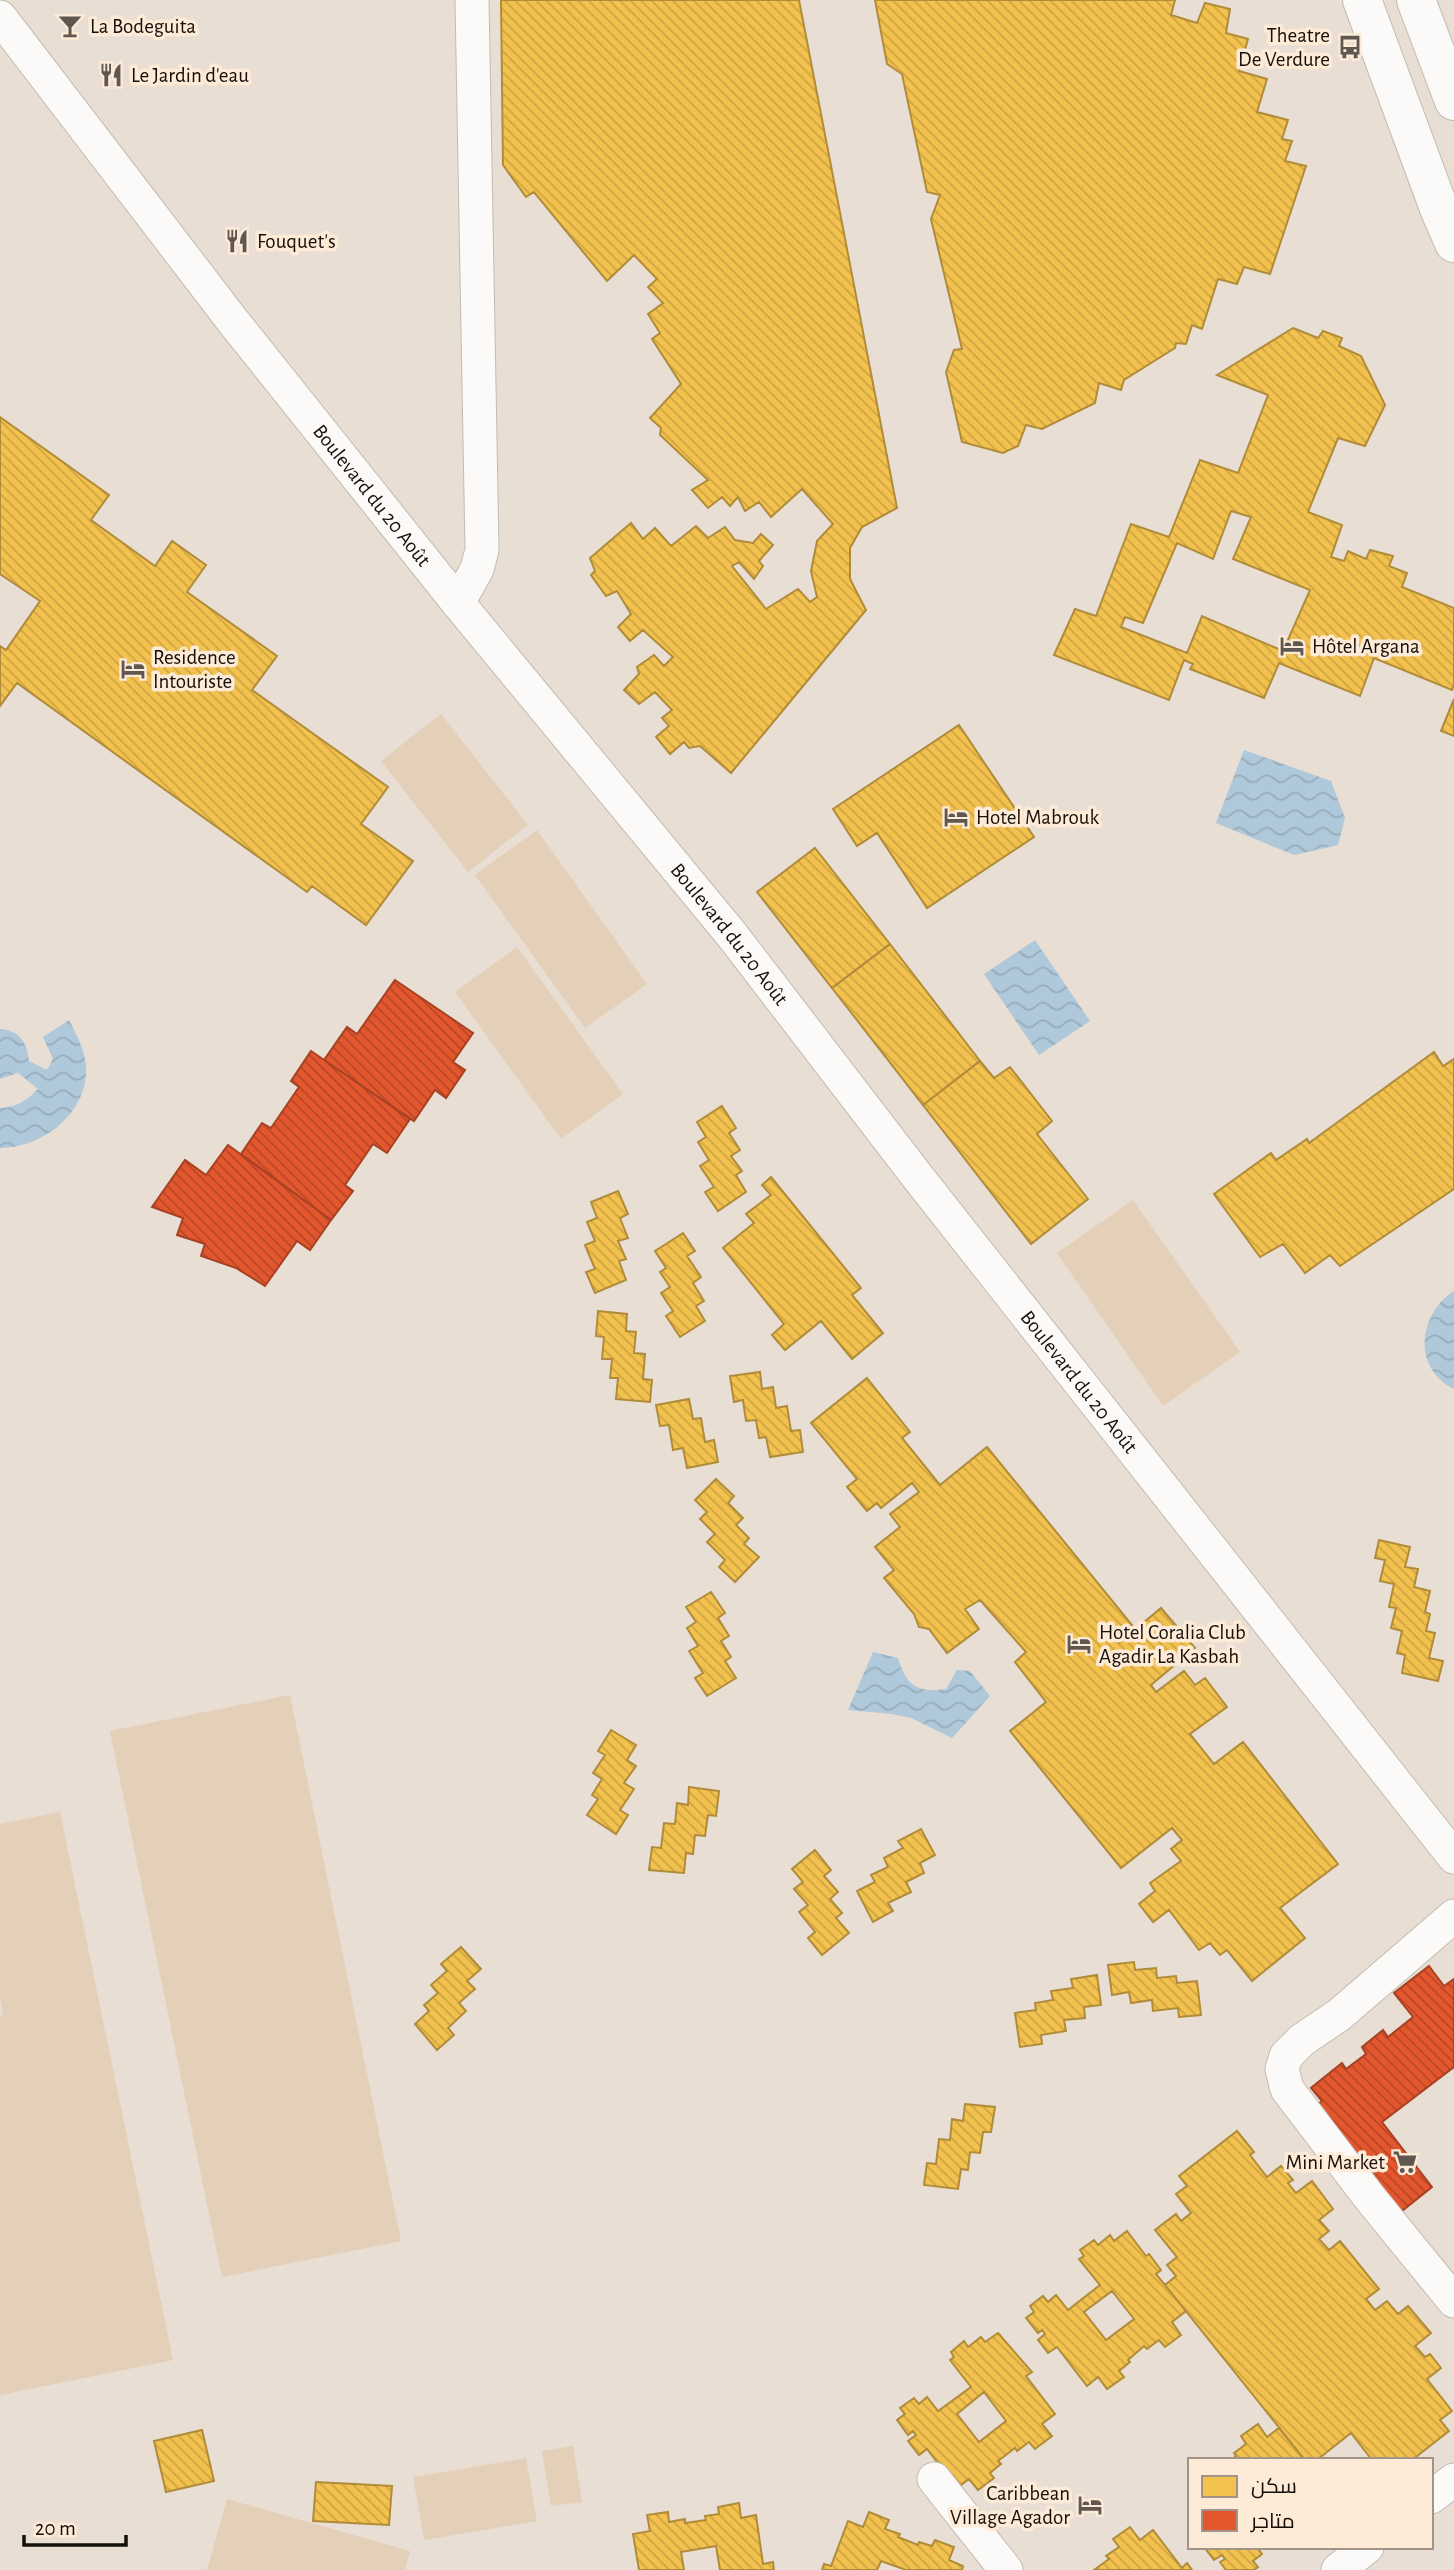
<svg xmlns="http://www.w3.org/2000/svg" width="1454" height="2570" font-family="'Alegreya Sans',Cairo,sans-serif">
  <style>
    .park { fill: #e4cfb8 }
    .water { fill: url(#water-waves) }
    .homes { fill: url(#homes-back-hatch); stroke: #b08c3a; stroke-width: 2; fill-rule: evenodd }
    .shops { fill: url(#shops-back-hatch); stroke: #a64223; stroke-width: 2 }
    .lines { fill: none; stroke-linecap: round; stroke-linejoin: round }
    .street-casing { stroke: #c2bbb2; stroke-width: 35 }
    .primary-casing { stroke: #c2bbb2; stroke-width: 40 }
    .street { stroke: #fcfaf8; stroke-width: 33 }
    .primary { stroke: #fcfaf8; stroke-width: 38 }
    .labels { text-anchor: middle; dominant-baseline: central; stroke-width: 7; stroke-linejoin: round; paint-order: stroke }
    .poi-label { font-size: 21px; fill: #16100a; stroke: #fdebd8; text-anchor: start }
    .street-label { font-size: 21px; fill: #16100a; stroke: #fdebd8 }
  </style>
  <defs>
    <pattern id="water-waves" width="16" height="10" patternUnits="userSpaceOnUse" patternTransform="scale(1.75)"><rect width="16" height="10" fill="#afc9db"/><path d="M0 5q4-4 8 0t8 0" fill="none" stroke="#96acbb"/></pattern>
    <pattern id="homes-back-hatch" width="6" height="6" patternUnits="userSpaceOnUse" patternTransform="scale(1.75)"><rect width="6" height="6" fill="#f2c14e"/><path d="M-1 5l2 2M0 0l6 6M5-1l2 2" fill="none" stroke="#cfa543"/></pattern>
    <pattern id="shops-back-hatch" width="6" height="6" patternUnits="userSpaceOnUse" patternTransform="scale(1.75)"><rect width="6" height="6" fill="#e4572e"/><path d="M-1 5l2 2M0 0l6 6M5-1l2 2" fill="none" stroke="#b84725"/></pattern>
  </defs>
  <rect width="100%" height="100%" fill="#e8ded3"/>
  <path class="park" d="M441,714L528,825L468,872L381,761Z
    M537,830L647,984L585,1028L475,875Z
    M517,947L623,1094L561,1139L455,992Z
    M1133,1200L1240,1352L1163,1406L1057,1253Z
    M290,1695L401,2241L222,2277L110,1731Z
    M60,1812L173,2360L0,2395V2016L3,2015L0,1998V1824Z
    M573,2446L582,2502L551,2506L542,2451Z
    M526,2458L537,2521L424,2540L413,2477Z
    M227,2499L410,2551L405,2570H207Z"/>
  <path class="water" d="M1244,750L1331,781L1345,818L1338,845L1294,855L1216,823Z
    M1035,940L1090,1021L1039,1055L984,974Z
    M69,1020C76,1034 85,1050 86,1066C89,1112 43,1148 0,1148V1108C17,1107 26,1101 38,1089L18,1073L0,1079V1029C19,1030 28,1043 29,1061L47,1070L53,1059L43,1037Z
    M1454,1291V1389C1412,1369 1418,1314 1454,1291Z
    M873,1652L898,1658C906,1686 918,1693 946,1689L957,1670L970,1671L990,1696L952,1738L911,1718L892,1714L848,1710Z"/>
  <path class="homes" d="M501,0H799L897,508L862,527L850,548V579L866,610L731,773L700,746L689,748L684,742L670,754L656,737L669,726L662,718L672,710L655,692L639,704L624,690L639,674L637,667L654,655L664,666L673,657L643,630L630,641L618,627L631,614L617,591L606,596L591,575L595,571L590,558L631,523L643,539L655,528L671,546L696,526L708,538L725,527L735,540L753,543L761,534L773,545L759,561L763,566L754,579L739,562L732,566L766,609L798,589L810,602L817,597L811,571L817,541L833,524L802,489L771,517L759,502L745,511L738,497L730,506L722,497L708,508L692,490L708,480L660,435L661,428L650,418L681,384L652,339L660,333L648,314L663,303L648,287L657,279L634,255L607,281L534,192L526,197L503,165Z
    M875,0H1175L1171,15L1197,23L1205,3L1230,9L1226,33L1248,39L1239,71L1267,79L1257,112L1288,120L1282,139L1292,141L1285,161L1306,166L1270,274L1244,267L1237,284L1218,279L1202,329L1192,325L1186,344L1176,343L1175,348L1124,380L1121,390L1099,383L1095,403L1042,429L1026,425L1018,446L1003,453L962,442L946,372L954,350L962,349L931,219L940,195L927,192L902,74L887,64Z
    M1293,328L1318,338L1323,331L1342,338L1339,346L1361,356L1385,405L1365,446L1338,438L1308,512L1342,525L1331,557L1344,561L1348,551L1366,559L1370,550L1393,556L1389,566L1407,573L1402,587L1454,608V685L1452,690L1374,658L1360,696L1279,663L1264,698L1190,669L1193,664L1184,660L1169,700L1054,655L1075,609L1096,616L1131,524L1169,537L1200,460L1238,473L1268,395L1217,375ZM1231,511L1251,517L1233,559L1310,590L1283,651L1202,616L1187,653L1121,627L1125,617L1143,623L1177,543L1213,559Z
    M0,417L109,495L91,520L155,566L172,541L206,565L187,592L277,656L252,690L388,787L361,824L413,861L366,925L312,886L307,892L17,683L0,706V646L6,650L40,601L0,574Z
    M1454,699V736L1441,731Z
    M959,725L1034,837L927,908L877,833L857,846L833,809Z
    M815,848L890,944L832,988L757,892Z
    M890,944L980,1061L923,1105L832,988Z
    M1434,1052L1443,1066L1454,1059V1189L1340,1266L1330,1255L1305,1273L1283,1244L1260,1257L1214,1194L1271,1153L1276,1160L1307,1139L1309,1143Z
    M980,1061L994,1078L1010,1067L1052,1121L1037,1134L1088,1199L1031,1244L923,1105Z
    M722,1106L736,1128L729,1133L740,1150L731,1156L742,1171L736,1175L746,1192L718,1211L705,1192L714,1187L700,1166L709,1160L698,1142L706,1137L697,1122Z
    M771,1177L861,1288L852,1295L883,1333L852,1359L821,1321L785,1350L772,1335L784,1324L723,1248L754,1223L746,1214L771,1195L762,1185Z
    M618,1191L628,1214L620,1218L628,1238L618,1241L626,1259L619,1261L626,1280L595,1293L586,1272L595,1269L585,1245L595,1241L587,1222L597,1218L591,1202Z
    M683,1233L695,1251L687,1256L701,1277L693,1283L704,1301L696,1306L705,1321L680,1337L666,1316L673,1311L661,1293L670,1287L660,1272L666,1268L655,1251Z
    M598,1311L627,1314L626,1331L636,1332L634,1353L645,1354L643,1379L652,1380L650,1402L616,1399L618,1378H610L612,1359H602L604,1337L596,1336Z
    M760,1372L762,1389L773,1387L776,1408L787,1406L791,1431L800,1430L803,1452L770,1457L766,1437L759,1438L756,1420L746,1421L743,1400L734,1402L730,1376Z
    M867,1378L910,1432L902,1438L940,1485L987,1447L1132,1625L1115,1639L1119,1643L1161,1608L1195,1648L1151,1685L1156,1692L1184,1671L1195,1685L1205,1678L1227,1707L1190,1734L1214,1764L1243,1742L1338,1864L1280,1908L1305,1938L1252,1981L1227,1950L1220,1955L1210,1943L1199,1950L1169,1910L1153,1922L1139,1904L1155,1891L1150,1883L1181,1861L1171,1849L1182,1840L1172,1828L1121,1868L1010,1731L1046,1702L1015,1662L1026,1652L980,1600L965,1609L979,1629L947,1653L929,1629L919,1627L914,1614L884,1578L894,1570L875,1547L900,1527L890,1514L919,1492L912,1483L881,1508L877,1503L867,1511L847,1487L857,1479L811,1423Z
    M689,1399L693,1419L701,1418L705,1442L714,1440L718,1462L687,1468L683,1448L673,1450L669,1425L660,1426L656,1405Z
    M716,1479L734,1496L728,1503L743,1518L736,1525L749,1538L744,1544L759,1557L735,1582L719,1567L725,1560L707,1542L715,1534L700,1519L707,1512L695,1500Z
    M1379,1540L1410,1547L1405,1567L1418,1569L1414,1587L1430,1591L1425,1612L1430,1614L1426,1631L1435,1633L1429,1658L1443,1661L1438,1681L1402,1673L1405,1655L1397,1653L1402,1631L1391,1628L1396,1608L1389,1607L1394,1584L1380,1581L1385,1560L1375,1558Z
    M711,1592L725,1613L718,1618L729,1636L721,1641L731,1657L725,1661L736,1678L707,1696L695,1678L703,1673L689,1651L698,1646L687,1628L696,1622L686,1607Z
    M611,1730L636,1745L627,1760L636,1766L624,1783L634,1789L620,1810L628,1815L616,1834L587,1815L598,1799L592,1795L602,1779L593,1773L605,1755L598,1751Z
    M689,1787L719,1791L716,1816L708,1815L705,1836L695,1835L693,1854L686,1853L684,1873L649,1870L652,1847L661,1848L664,1823L675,1824L677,1803L688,1805Z
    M921,1829L935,1855L920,1863L924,1873L906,1882L911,1892L888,1903L893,1911L873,1922L857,1891L875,1882L871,1875L888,1867L884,1858L903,1848L898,1841Z
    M815,1850L831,1870L824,1876L838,1892L830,1899L842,1913L836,1918L849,1933L822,1955L808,1938L815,1932L799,1912L808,1905L794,1889L803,1882L792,1869Z
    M461,1947L481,1969L467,1981L475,1989L459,2003L466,2011L448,2028L454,2035L437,2050L415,2024L429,2011L424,2005L438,1993L431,1985L447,1971L441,1964Z
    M1134,1962L1135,1970L1156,1968L1157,1978L1176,1976L1177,1983L1197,1981L1201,2015L1179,2017L1178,2008L1153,2011L1152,2000L1131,2003L1129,1992L1112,1995L1108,1965Z
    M1097,1975L1101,2005L1084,2007L1085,2018L1064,2020L1066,2031L1041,2035L1042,2044L1020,2047L1015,2013L1036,2010L1035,2003L1053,2000L1051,1991L1073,1988L1071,1979Z
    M965,2104L995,2107L991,2132H983L980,2153L970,2152L968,2170L961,2169L958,2189L924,2185L927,2163L936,2164L939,2139L950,2140L952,2119L963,2121Z
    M1237,2131L1254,2152L1250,2155L1267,2177L1281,2166L1293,2180L1288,2183L1296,2193L1312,2181L1333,2209L1319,2220L1329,2231L1319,2239L1329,2250L1340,2241L1379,2289L1366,2299L1375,2310L1387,2301L1398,2314L1408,2306L1431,2333L1415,2346L1425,2357L1430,2354L1441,2368L1427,2379L1452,2411L1440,2420L1449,2431L1412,2460H1372L1351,2433L1317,2460H1305L1165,2285L1176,2276L1167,2265L1177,2257L1155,2230L1176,2214L1181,2221L1191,2213L1176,2194L1187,2186L1179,2176Z
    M1127,2231L1146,2256L1149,2254L1161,2270L1156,2274L1186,2311L1172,2322L1181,2335L1165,2347L1159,2340L1147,2349L1144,2346L1128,2360L1130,2362L1119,2371L1124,2377L1107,2389L1098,2377L1087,2386L1057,2347L1048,2353L1038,2340L1045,2334L1042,2330L1038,2333L1026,2318L1034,2312L1030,2306L1043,2296L1048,2302L1056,2295L1068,2310L1100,2285L1079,2259L1084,2256L1080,2250L1094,2240L1098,2245L1110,2235L1114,2241ZM1112,2291L1134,2319L1106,2340L1084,2312Z
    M998,2333L1032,2372L1026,2376L1055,2414L1042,2424L1052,2436L1035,2449L1029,2442L1017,2451L1015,2448L998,2461L1001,2464L990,2473L994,2478L978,2490L969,2479L957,2488L927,2449L919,2455L908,2441L916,2435L913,2431L908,2435L897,2420L905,2414L900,2408L914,2398L919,2404L927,2397L938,2411L971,2387L950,2360L954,2357L951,2352L964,2341L968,2347L981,2337L985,2342ZM984,2392L1006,2421L979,2442L957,2414Z
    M1258,2424L1267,2437L1279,2428L1305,2460H1232L1236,2456L1234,2453L1246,2444L1241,2436Z
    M202,2430L214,2481L166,2492L154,2441Z
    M316,2482L392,2486L389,2525L313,2521Z
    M739,2503L741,2518L756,2515L763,2564L773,2562L774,2570H720L716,2546L681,2552L684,2570H639L633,2534L650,2531L647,2515L668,2512L669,2522L685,2519V2523L706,2520L705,2516L719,2514L718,2507Z
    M869,2512L889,2520L885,2529L900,2534L898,2537L918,2545L919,2542L932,2546L935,2540L954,2547L949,2560L963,2566L962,2570H906L881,2561L877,2570H822L824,2564L831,2566L848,2521L863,2527Z
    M1130,2527L1140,2540L1153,2530L1182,2568L1187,2563L1192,2570H1094L1109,2559L1106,2556L1119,2547L1113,2539Z
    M1204,2547H1257L1262,2554L1253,2561L1258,2567L1254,2570H1226L1220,2562L1225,2559L1222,2555L1214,2560Z"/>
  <path class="shops" d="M395,980L473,1033L453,1062L465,1070L446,1098L435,1090L414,1121L324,1060L347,1027L357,1034Z
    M311,1051L410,1119L387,1153L373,1144L345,1185L353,1191L331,1220L241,1154L262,1123L271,1128L299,1087L291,1081Z
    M228,1145L331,1220L310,1250L297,1241L265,1286L236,1268L201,1256L205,1244L177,1235L183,1218L152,1207L185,1160L206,1175Z
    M1429,1966L1444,1986L1454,1979V2067L1382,2122L1432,2187L1393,2218L1310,2111L1322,2101L1311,2088L1342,2063L1346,2069L1366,2054L1362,2047L1383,2030L1388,2037L1413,2017L1394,1993Z"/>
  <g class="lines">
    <g class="street-casing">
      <g id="street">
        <path id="s1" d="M0,17L232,320L458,603L732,935L917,1176L1454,1857"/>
        <path d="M458,603L477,569L482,550L472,0"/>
        <path d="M1454,1916L1339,2015L1302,2040L1286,2056L1282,2069L1287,2089L1370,2198L1454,2301"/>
        <path d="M934,2479L1006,2570"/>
        <path d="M1431,2497L1454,2480"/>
        <path d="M1338,2570L1367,2547"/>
      </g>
    </g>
    <g class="primary-casing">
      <path id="primary" d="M1362,0L1440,211L1454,243
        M1416,0L1454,101"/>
    </g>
    <use href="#street" class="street"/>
    <use href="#primary" class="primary"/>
  </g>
  <defs>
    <g id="bar-bare" transform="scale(1.89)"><path d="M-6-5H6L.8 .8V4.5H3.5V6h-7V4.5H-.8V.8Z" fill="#605850" stroke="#fdebd8" stroke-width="2.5" paint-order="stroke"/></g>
    <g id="bus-bare" transform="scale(1.89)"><path d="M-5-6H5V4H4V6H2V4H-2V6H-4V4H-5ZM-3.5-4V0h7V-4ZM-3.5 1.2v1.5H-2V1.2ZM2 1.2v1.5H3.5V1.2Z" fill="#605850" stroke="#fdebd8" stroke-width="2.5" paint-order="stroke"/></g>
    <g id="restaurant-bare" transform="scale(1.89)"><path d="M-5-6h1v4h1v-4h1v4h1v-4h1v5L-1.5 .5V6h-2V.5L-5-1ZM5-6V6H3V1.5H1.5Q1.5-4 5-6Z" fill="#605850" stroke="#fdebd8" stroke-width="2.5" paint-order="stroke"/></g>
    <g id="hotel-bare" transform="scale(1.89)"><path d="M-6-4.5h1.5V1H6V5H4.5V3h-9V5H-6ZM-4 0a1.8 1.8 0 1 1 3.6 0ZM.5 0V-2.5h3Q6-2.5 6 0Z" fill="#605850" stroke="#fdebd8" stroke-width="2.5" paint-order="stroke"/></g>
    <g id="supermarket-bare" transform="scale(1.89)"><path d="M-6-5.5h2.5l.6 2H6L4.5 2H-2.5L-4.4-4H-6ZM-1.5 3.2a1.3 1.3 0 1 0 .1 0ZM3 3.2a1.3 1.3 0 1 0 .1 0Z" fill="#605850" stroke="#fdebd8" stroke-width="2.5" paint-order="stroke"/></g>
  </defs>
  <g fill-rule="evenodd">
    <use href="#bar-bare" x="70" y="26"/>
    <use href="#bus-bare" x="1350" y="47"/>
    <use href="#restaurant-bare" x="111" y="75"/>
    <use href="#restaurant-bare" x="237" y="241"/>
    <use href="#hotel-bare" x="1292" y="646"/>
    <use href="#hotel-bare" x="133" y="669"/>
    <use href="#hotel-bare" x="956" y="817"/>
    <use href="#hotel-bare" x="1079" y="1644"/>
    <use href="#supermarket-bare" x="1405" y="2162"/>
    <use href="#hotel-bare" x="1090" y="2505"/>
  </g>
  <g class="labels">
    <g class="poi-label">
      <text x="90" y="26">La Bodeguita</text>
      <text x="1330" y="35" text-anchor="end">Theatre<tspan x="1330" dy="24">De Verdure</tspan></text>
      <text x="131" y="75">Le Jardin d'eau</text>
      <text x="257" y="241">Fouquet's</text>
      <text x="1312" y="646">Hôtel Argana</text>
      <text x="153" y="657">Residence<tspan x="153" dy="24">Intouriste</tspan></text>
      <text x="976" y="817">Hotel Mabrouk</text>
      <text x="1099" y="1632">Hotel Coralia Club<tspan x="1099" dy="24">Agadir La Kasbah</tspan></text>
      <text x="1385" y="2162" text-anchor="end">Mini Market</text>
      <text x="1070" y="2493" text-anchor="end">Caribbean<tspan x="1070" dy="24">Village Agador</tspan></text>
    </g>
    <g class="street-label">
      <text stroke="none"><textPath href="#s1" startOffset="606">Boulevard du 20 Août</textPath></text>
      <text stroke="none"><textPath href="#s1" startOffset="1172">Boulevard du 20 Août</textPath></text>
      <text stroke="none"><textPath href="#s1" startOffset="1740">Boulevard du 20 Août</textPath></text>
    </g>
  </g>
  <rect x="1188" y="2458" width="245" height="91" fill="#fdebd8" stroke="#a19386" stroke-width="2"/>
  <rect x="1202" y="2476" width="35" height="21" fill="#f2c14e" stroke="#a19386" stroke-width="2"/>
  <text x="1251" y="2493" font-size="21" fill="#16100a">سكن</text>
  <rect x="1202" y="2510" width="35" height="21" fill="#e4572e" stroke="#a19386" stroke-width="2"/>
  <text x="1251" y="2528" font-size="21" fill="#16100a">متاجر</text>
  <path d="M24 2535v10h102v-10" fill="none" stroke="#16100a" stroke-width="3.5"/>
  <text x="35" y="2535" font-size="21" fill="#16100a" stroke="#fdebd8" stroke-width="5" paint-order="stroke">20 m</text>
</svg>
